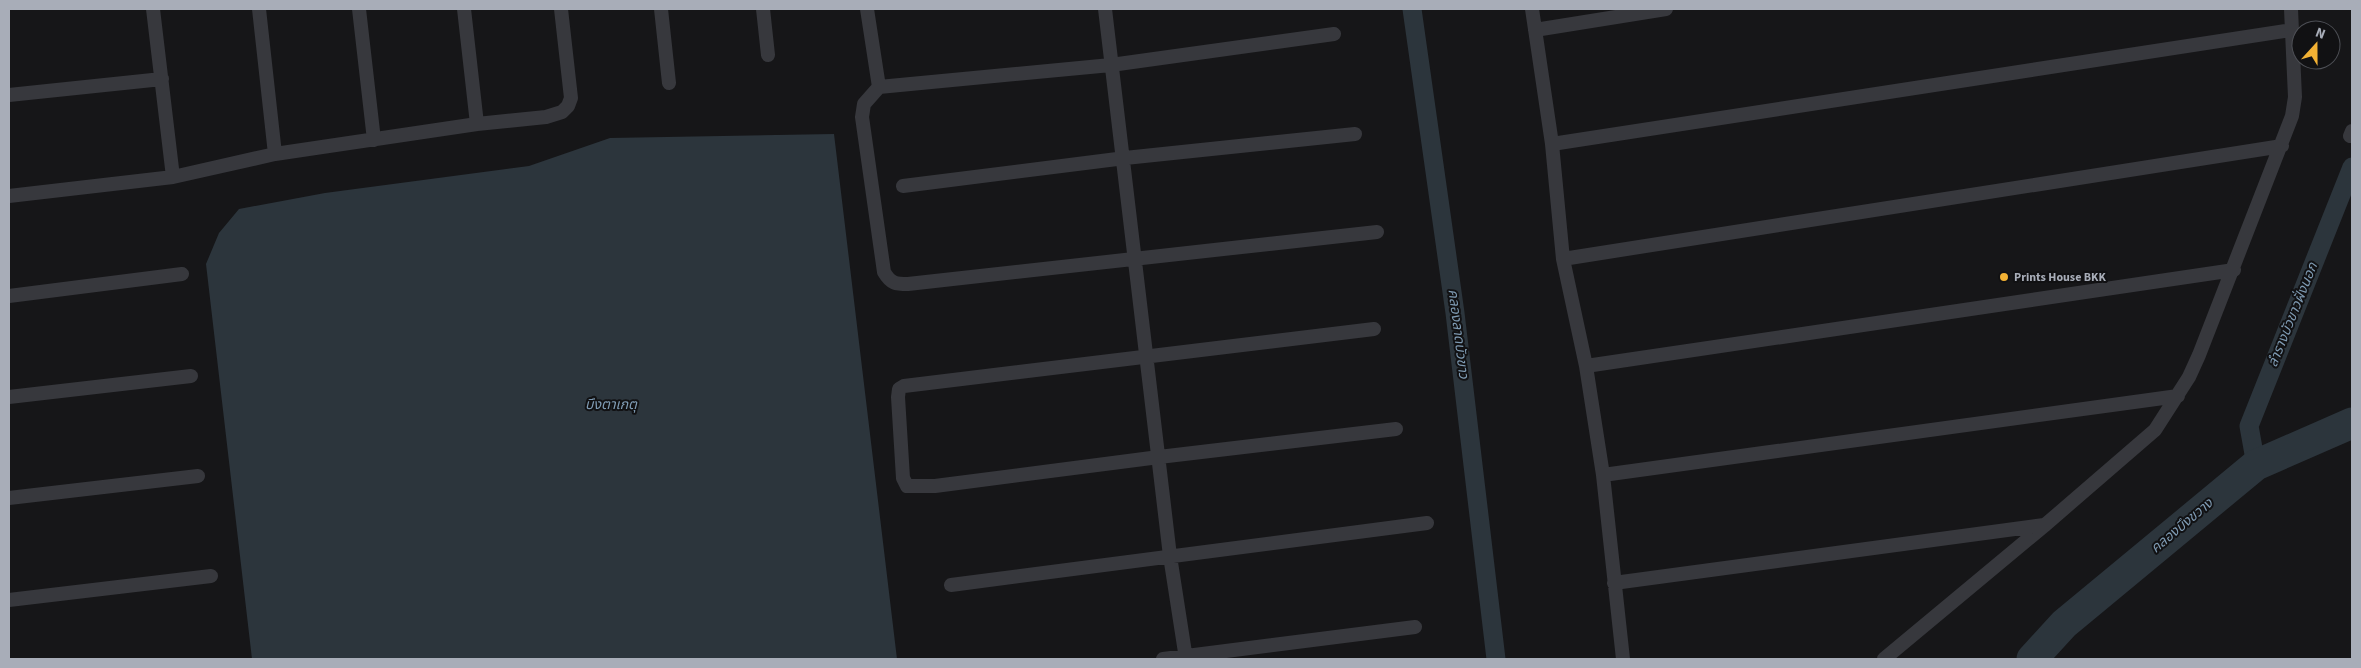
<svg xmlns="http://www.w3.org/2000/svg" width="2361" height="668" font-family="'Source Sans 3','Noto Sans Thai',sans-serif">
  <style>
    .water { fill: #2c353c }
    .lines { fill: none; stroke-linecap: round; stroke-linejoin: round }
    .canal { stroke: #2c353c; stroke-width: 19 }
    .river { stroke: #2c353c; stroke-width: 31 }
    .minor { stroke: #37383d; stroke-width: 14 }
    .poi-dot { fill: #f2b134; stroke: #111113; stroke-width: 2 }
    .labels { text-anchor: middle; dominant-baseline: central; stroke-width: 4; stroke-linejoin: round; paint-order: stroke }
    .poi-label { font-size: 12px; font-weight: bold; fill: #a8adb8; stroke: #111113; text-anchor: start }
    .water-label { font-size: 14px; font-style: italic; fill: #7f9bb3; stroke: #111113 }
  </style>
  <rect width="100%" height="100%" fill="#161618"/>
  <path class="water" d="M834,134L897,659H252L206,264L219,233L239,209L325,193L529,166L610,138Z"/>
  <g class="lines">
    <path class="canal" d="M1412,9L1455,313L1496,659
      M2256,465L2249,426L2352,167"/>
    <path class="river" d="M2032,659L2064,624L2256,465L2352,423"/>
    <path class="minor" d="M153,9L173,177
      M259,9L275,154
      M359,9L374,140
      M464,9L477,124
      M661,9L669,83
      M763,9L768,55
      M867,9L879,87
      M1105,9L1170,556L1186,659
      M1532,9L1552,144L1563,259L1586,366L1603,475L1623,659
      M1535,30L1666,9
      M1334,34L1111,65L879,87L864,104L862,117L884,272C891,284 896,284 908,284L1377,232
      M9,95L162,79
      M2350,136L2352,131
      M1552,144L2291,30
      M903,186L1125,158L1355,134
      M9,196L173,177L275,154L477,124L546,117L562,112L568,106L571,98L561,9
      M1563,259L2282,146
      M9,296L182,274
      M1374,329L904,386L899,389L898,397L903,478L907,486H935L1159,457L1396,429
      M1586,366L2234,270
      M9,397L191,376
      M1603,475L2178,396
      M9,498L198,476
      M1614,583L2044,525
      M951,585L1427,523
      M9,600L211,576
      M1163,659L1415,627
      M1884,659L2045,525L2155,430L2189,377L2199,355L2292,116L2295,97L2291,9"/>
  </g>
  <circle class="poi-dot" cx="2004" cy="277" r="5"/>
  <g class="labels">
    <g class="poi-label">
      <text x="2014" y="277">Prints House BKK</text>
    </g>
    <g class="water-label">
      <text transform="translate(2293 315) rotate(-68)">ลำรางบัวขาวฝั่งนอก</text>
      <text transform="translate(1458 334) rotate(83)">คลองลาดบัวขาว</text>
      <text x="611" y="405">บึงตาเกตุ</text>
      <text transform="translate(2182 526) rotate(-40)">คลองบึงขวาง</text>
    </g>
  </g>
  <rect width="2361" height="668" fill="none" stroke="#a8adb8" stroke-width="20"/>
  <g transform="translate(2316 45) rotate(21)"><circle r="24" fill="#111113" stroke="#4d4f55"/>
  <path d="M0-4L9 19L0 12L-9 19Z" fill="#f2b134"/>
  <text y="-8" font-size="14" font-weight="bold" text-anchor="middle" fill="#a8adb8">N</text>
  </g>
</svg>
